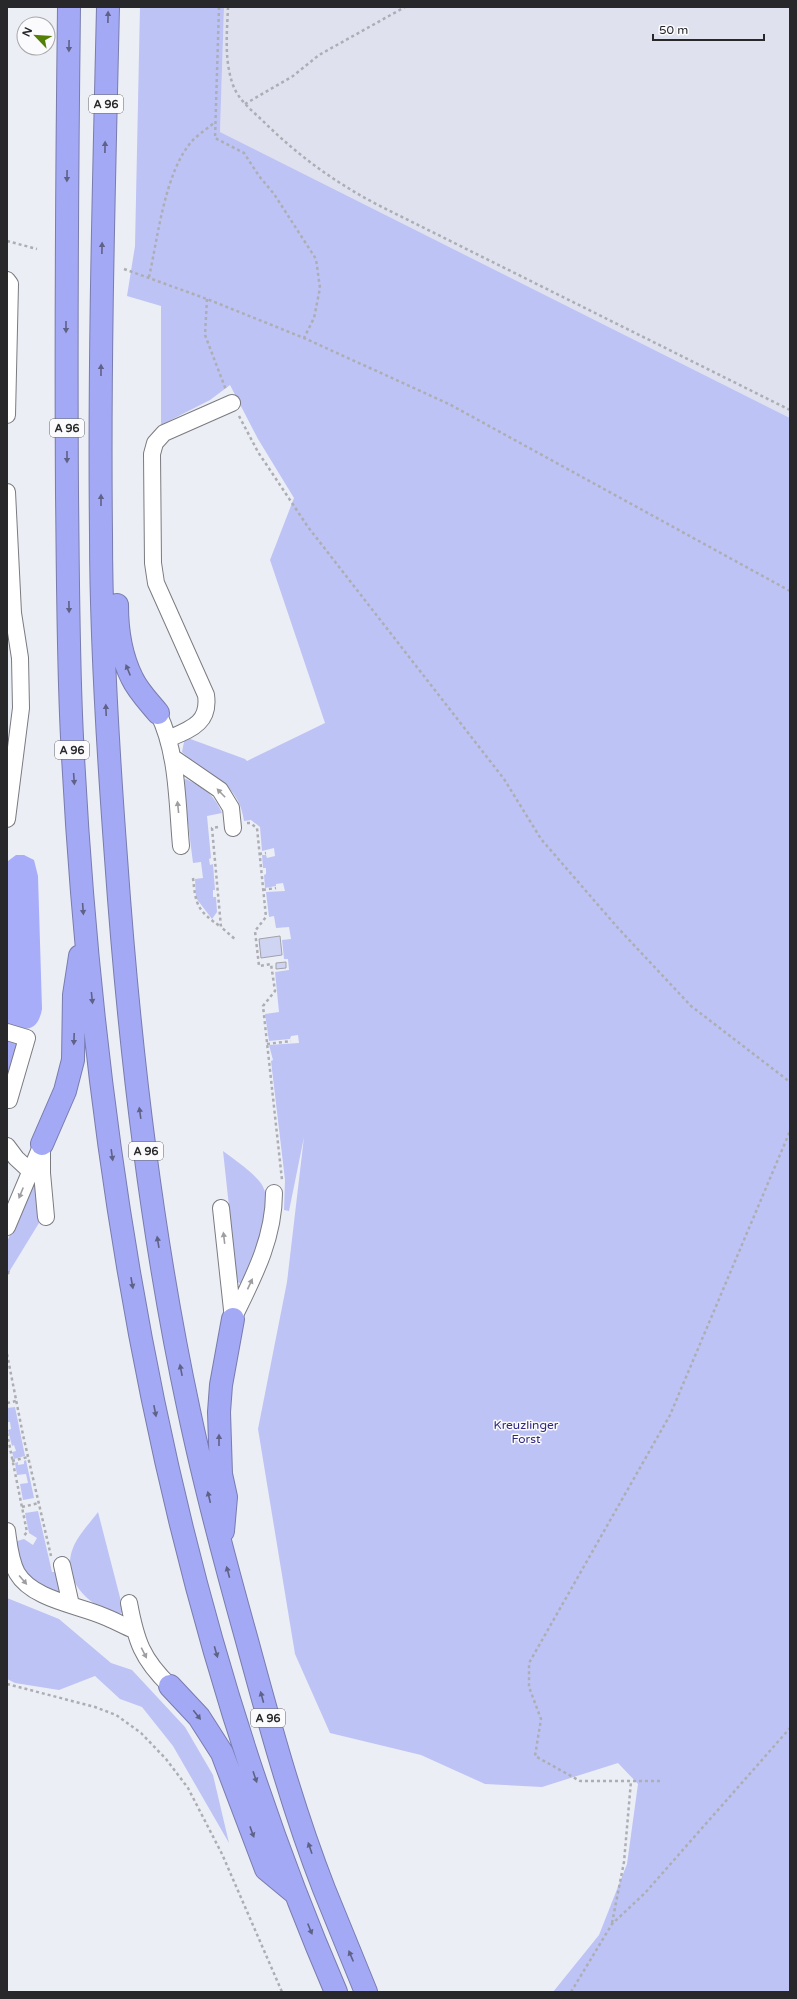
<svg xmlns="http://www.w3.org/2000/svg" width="797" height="1999" font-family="'Varela Round',sans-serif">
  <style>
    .built { fill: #dfe1ef }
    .green { fill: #bdc3f5 }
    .water { fill: #a7adf9 }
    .building { fill: #d0d4f3; stroke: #a1a2a9 }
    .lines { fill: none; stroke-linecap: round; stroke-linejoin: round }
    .minor-casing { stroke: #7a7b81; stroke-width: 18 }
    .highway-casing { stroke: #787cae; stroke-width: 24 }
    .path { stroke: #adaeb4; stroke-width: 2.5; stroke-dasharray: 3 3; stroke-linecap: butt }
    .minor { stroke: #fff; stroke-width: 16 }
    .highway { stroke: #a3a9f5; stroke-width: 22 }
    .oneway { fill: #5f6286 }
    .oneway2 { fill: #9e9ea0 }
    .labels { text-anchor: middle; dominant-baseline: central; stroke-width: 3; stroke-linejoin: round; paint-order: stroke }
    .shield { fill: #fbfbfe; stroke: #67676a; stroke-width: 1 }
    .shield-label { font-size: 11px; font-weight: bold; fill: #28282b }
    .park-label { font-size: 12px; fill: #2f287d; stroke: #fbfbfe }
  </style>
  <rect width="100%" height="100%" fill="#eceef5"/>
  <path class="built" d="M224,7H790V418L220,132Z"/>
  <path class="green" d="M140,7H224L220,132L790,418V1992H553L599,1935L627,1864L638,1784L618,1763L542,1787L485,1784L421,1755L330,1733L295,1654L258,1429L287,1282L304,1137L289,1211L284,1210L285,1180L271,1061L273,1060L269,1045L299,1043L298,1035L291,1036L290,1039L269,1041L265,1014L279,1012L275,972L289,970L288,959H284L282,940L291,939L289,927L276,928L274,916L269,917L266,892L285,891L283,883L276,884V886L265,888L264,875L266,874V868H263L262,855H266L267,858L275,856L274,848L262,851L260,827L251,820L244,821C239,781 207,776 182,752L185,737L245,759L247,761L325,723L270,560L294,498L258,439L230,385L210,400L161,425V306L127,296L135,246Z
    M186,779C204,788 214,794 222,813L207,816L211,858L209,859L210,865L213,864L215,890H213V897H216L217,912L212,919L196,898L195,879L203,878L201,862L193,863L183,783V780Z
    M223,1151C235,1160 250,1170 260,1182C279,1206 253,1261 241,1284L238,1282L236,1271Z
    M33,1185L35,1186L40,1215L39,1223L9,1272L7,1271V1242L29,1189Z
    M15,1407L25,1456L14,1459L12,1452L16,1451L14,1445L12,1446L8,1430L11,1429L10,1422H7V1408Z
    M26,1460L34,1498L23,1500L20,1484L28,1483L26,1474L17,1475L15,1463L18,1462V1465L24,1464V1461Z
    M38,1511L52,1572H56L61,1590L59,1593L46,1590L24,1572L14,1542L24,1539L33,1545L37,1538L29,1533L25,1513Z
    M98,1512L123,1609V1612L120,1614C91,1609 60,1580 73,1548C78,1535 90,1523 98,1512Z
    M7,1598L59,1619L111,1663L132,1670L185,1727L213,1775L229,1843L173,1746L142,1707L120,1699L95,1676L59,1690L15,1683L7,1679Z"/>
  <path class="water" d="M16,855H24L34,860L38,876L42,1009C38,1031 26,1032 7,1025V864L8,861Z
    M7,1036L20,1039L7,1085Z"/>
  <path class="building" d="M280,936L282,955L261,958L259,939Z
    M286,962V968L276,969V963Z"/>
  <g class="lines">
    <g class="minor-casing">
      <path id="minor" d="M7,280L10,284L7,415
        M7,492L13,613L20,658L21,708L7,819
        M158,713C178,753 177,803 181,846
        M168,739C191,729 210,723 206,695L156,583L153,563L152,454L155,443L164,433L232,403
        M172,757L220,790L231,808L233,828
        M7,1032L27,1038L9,1100H7
        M7,1146L16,1158L30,1171
        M42,1150V1173L46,1217
        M221,1208L233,1319
        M7,1227L42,1144
        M233,1319C253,1278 274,1239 274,1193
        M7,1531C9,1545 10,1560 17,1573C32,1599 77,1605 103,1616C114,1620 124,1626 134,1630
        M62,1565L71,1605
        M129,1603C136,1641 142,1659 170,1686"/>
    </g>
    <g class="highway-casing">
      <path id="highway" d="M69,7C67,169 66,332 67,494C68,575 68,657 72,737C93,1164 166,1598 336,1992
        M108,7C104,183 99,359 101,534C101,642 108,751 116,858C129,1044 150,1229 189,1411C205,1487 225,1562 246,1637C269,1722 292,1807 324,1889C338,1923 352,1958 366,1992
        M117,605C117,629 121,656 132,678C138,691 149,702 158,713
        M42,1144L65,1091L73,1060L74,995L80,956
        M223,1531L226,1497L221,1474L219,1412L221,1385L233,1319
        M170,1686L199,1717L222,1753L266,1869L295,1893"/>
    </g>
    <path class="path" d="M219,7L215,138L244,153L259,176L274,194L316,259L320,288L314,318L304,338
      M228,7C227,33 224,60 233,85C238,99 251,110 262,120C298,156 337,184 382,207L790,410
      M245,104L293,76L319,55L405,7
      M7,241L37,249
      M124,269L207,299L304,338L449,404L790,591
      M149,277C158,237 165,170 193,140C199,134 208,128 215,122
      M207,299L205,335L226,390
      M239,416L258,452L308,527L504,779L541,839L618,928L691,1006L790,1082
      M247,823H250L257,828L266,917L255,931L259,966L271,964L275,991L263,1006L282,1180
      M218,827L212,828L221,927L236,940
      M259,854L266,853
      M193,878C196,906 197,910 221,927
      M263,890L276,888
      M267,1044L291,1041
      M7,1274L9,1272L10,1273
      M7,1354L23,1435L51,1556
      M7,1403L16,1401
      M7,1433L27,1532L23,1537
      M12,1461L28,1457
      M22,1507L39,1503
      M7,1684L95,1707L116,1715L141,1733L166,1759L188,1788L222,1854L282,1992
      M660,1781H580L535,1756L541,1719L529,1687V1663L670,1415L790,1131
      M612,1923L624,1862L631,1781
      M571,1992L612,1924L645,1893L790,1728"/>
    <use href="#minor" class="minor"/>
    <use href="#highway" class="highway"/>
  </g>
  <defs><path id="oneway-solid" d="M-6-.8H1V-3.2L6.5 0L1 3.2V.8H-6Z"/></defs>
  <g class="oneway">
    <use href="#oneway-solid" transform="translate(108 17) rotate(-89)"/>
    <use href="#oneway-solid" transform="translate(69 46) rotate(91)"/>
    <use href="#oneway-solid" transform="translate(105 147) rotate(-89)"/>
    <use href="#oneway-solid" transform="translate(67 176) rotate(91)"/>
    <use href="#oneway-solid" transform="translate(102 248) rotate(-89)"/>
    <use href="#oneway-solid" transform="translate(66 327) rotate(90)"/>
    <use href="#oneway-solid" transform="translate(101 370) rotate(-90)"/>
    <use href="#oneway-solid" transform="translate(67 457) rotate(90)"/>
    <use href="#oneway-solid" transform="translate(101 500) rotate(-90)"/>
    <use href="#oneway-solid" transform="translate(69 607) rotate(89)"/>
    <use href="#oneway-solid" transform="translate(128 670) rotate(-112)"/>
    <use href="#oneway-solid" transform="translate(106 710) rotate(-92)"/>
    <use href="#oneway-solid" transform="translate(74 779) rotate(86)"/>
    <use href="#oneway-solid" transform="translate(83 909) rotate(86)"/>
    <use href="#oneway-solid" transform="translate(92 998) rotate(84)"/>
    <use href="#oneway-solid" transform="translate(74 1039) rotate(92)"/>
    <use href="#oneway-solid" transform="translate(140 1113) rotate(-98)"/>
    <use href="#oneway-solid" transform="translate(112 1155) rotate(82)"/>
    <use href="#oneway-solid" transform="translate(158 1242) rotate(-99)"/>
    <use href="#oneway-solid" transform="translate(132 1283) rotate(80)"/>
    <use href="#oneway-solid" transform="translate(181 1370) rotate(-101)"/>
    <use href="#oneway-solid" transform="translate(155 1411) rotate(79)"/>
    <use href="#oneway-solid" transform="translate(219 1440) rotate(-90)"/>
    <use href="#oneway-solid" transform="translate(209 1497) rotate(-103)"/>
    <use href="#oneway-solid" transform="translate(228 1572) rotate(-105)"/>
    <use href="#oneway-solid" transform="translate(216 1652) rotate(74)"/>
    <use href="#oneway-solid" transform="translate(262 1697) rotate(-105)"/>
    <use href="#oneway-solid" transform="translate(197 1715) rotate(52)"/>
    <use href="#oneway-solid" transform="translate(255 1777) rotate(71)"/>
    <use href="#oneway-solid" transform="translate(252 1832) rotate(70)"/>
    <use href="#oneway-solid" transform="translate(310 1848) rotate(-109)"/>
    <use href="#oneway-solid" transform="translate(310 1929) rotate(68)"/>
    <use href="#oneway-solid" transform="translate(351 1956) rotate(-113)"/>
  </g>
  <g class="oneway2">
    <use href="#oneway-solid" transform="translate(221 793) rotate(-134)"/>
    <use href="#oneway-solid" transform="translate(178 807) rotate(-96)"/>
    <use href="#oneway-solid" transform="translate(21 1193) rotate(112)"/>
    <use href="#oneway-solid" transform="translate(224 1238) rotate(-97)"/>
    <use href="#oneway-solid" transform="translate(250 1284) rotate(-65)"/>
    <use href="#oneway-solid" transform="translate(23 1580) rotate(49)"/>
    <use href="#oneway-solid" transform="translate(144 1653) rotate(63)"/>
  </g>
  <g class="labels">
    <g class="shield">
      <rect x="89" y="95" width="34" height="18" rx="3"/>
      <rect x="50" y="419" width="34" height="18" rx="3"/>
      <rect x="55" y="741" width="34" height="18" rx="3"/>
      <rect x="129" y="1142" width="34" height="18" rx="3"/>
      <rect x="251" y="1709" width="34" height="18" rx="3"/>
    </g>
    <g class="shield-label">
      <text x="106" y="104">A 96</text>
      <text x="67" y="428">A 96</text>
      <text x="72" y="750">A 96</text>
      <text x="146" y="1151">A 96</text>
      <text x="268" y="1718">A 96</text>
    </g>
    <g class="park-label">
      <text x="526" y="1425">Kreuzlinger<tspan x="526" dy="14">Forst</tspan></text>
    </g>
  </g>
  <rect width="797" height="1999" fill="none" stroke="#28282b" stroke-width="16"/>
  <g transform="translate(36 36) rotate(295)"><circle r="19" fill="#fbfbfe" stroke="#a7a7aa"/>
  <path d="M0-3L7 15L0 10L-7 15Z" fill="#537f04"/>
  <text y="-6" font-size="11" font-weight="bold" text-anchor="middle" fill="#28282b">N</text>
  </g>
  <path d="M653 34v6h111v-6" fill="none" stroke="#28282b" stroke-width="2"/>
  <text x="659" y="34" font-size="12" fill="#28282b" stroke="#fbfbfe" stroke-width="3" paint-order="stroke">50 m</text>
</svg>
